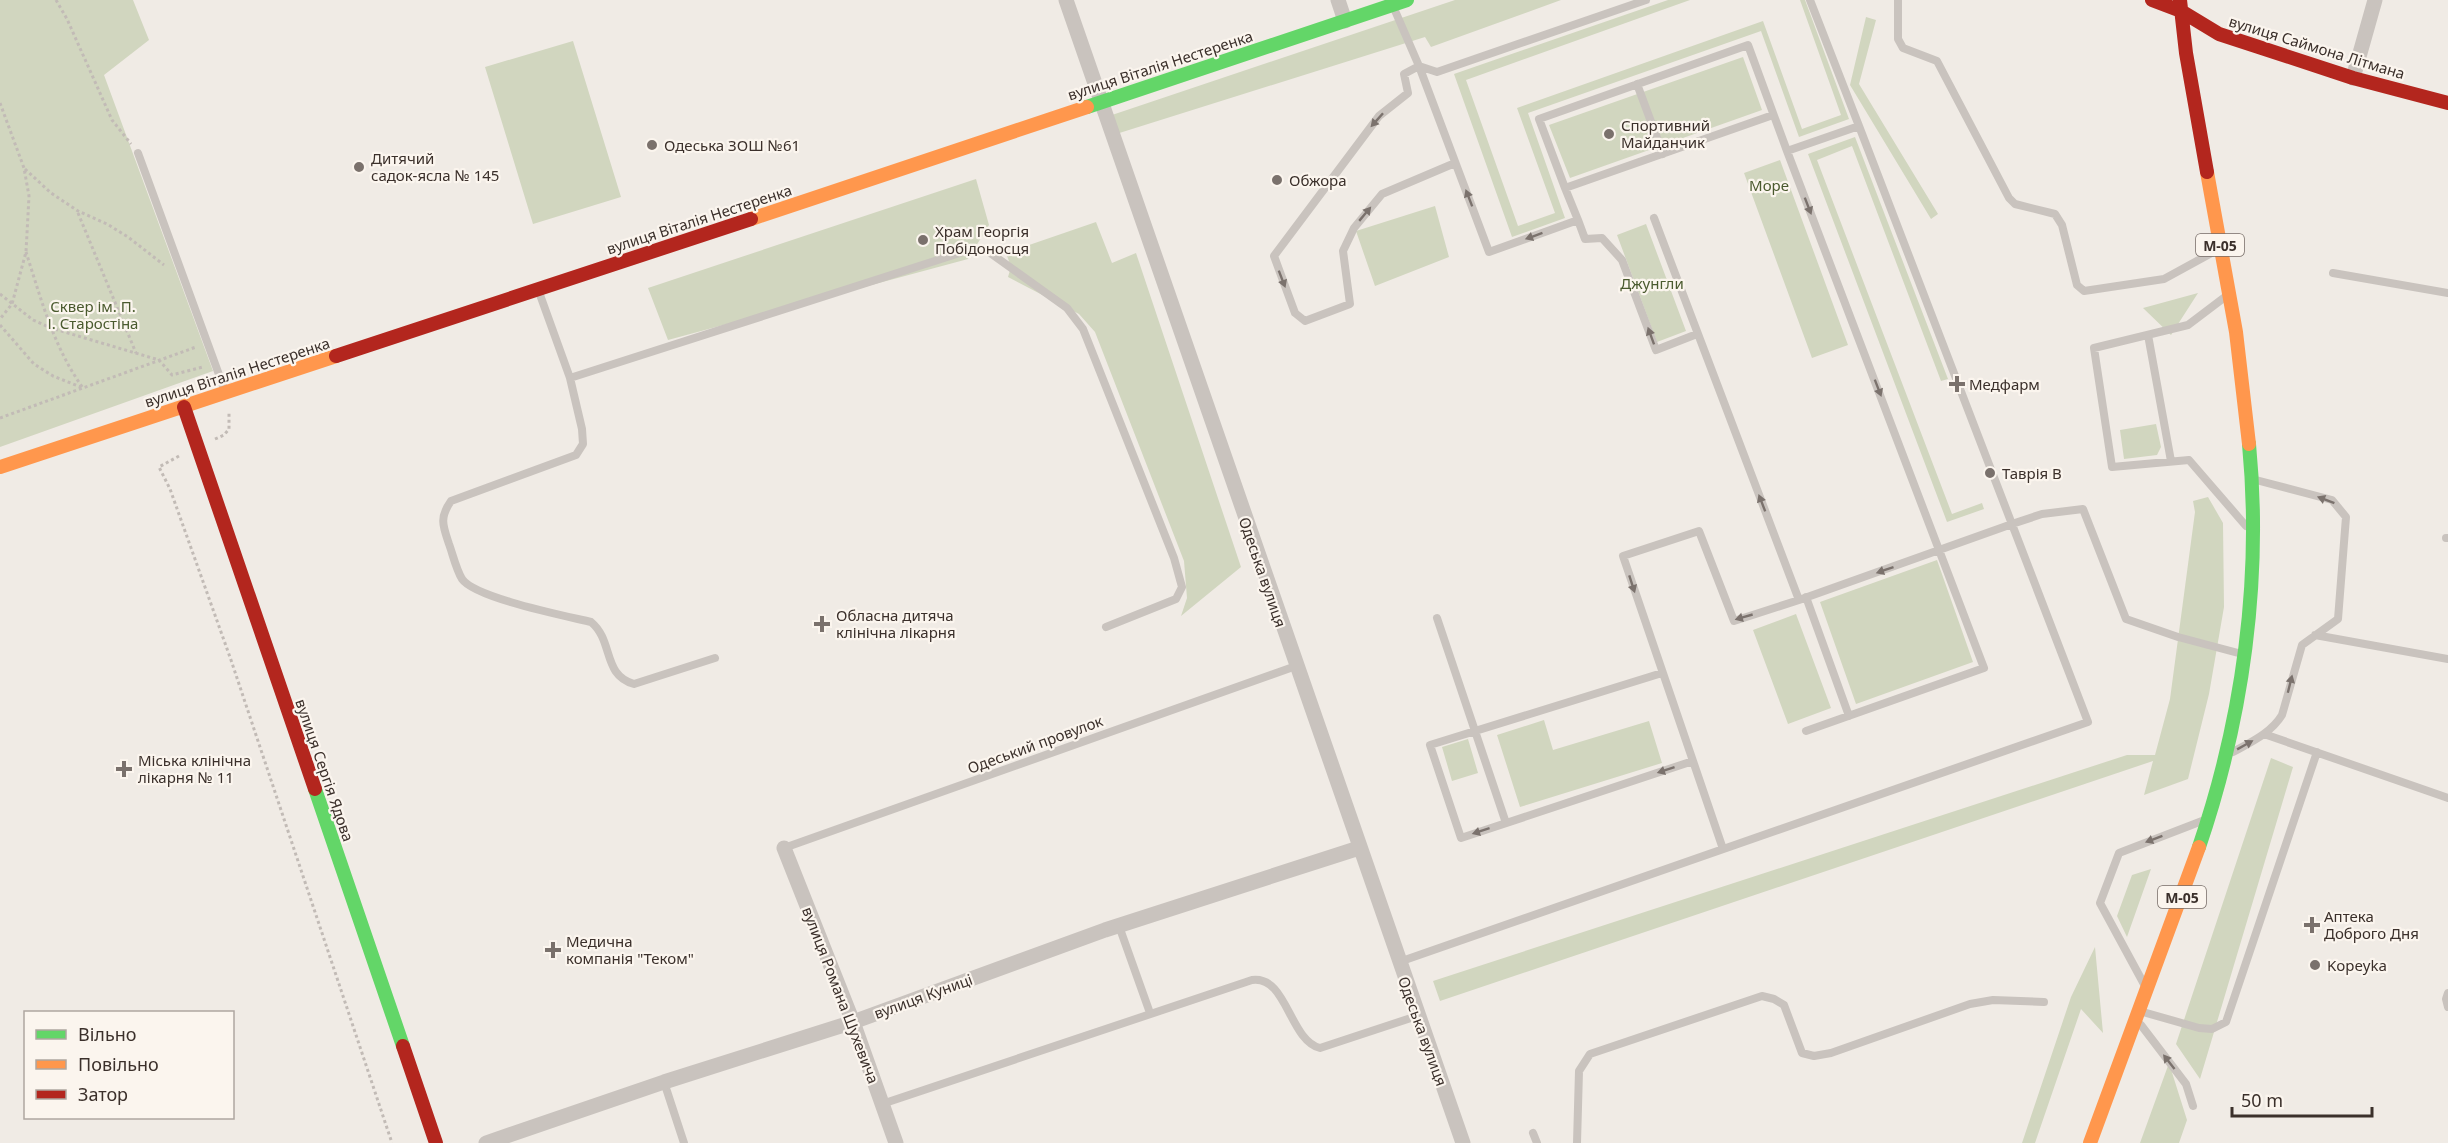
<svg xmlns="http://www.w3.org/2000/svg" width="2448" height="1143" font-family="'Noto Sans',sans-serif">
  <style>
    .green { fill: #d1d6bf }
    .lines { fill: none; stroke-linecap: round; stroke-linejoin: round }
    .path { stroke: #c2bbb6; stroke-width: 3; stroke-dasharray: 3 3; stroke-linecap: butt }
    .lane { stroke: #c9c3be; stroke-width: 8 }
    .street { stroke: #c9c3be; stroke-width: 15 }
    .fast { stroke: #63d668; stroke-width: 14 }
    .slow { stroke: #ff974d; stroke-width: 14 }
    .jam { stroke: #b3261e; stroke-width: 14 }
    .oneway { fill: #7b726d }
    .poi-dot { fill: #7a716c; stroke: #fbf5ee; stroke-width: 2 }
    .labels { text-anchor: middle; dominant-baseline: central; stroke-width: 4.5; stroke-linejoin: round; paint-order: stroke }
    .shield { fill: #fbf5ee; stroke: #756b66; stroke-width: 1.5 }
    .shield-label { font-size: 14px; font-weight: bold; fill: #3b302b }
    .street-label { font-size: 15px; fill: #3b302b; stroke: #fbf5ee }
    .poi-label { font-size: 15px; fill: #3b302b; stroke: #fbf5ee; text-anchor: start }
    .park-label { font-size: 15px; fill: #4a5a2e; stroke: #fbf5ee }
  </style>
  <rect width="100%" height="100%" fill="#f0ebe5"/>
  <path class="green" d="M0,0H133L149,40L104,75L213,371L0,447Z
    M1455,0H1561L1431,47L1425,37L1113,135L1112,115Z
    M1668,0H1690L1466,80L1518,226L1555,213L1517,108L1763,21L1802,129L1841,115L1800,0H1805L1849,119L1799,137L1761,31L1528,113L1565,218L1512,237L1454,74Z
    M1866,17L1876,20L1859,84L1938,214L1931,219L1850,85Z
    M573,41L621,197L533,224L485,67Z
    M1743,57L1762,110L1570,178L1549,125Z
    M1855,137L1948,379L1941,381L1852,146L1817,160L1952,514L1982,503L1984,509L1947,522L1808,154Z
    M1780,160L1848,345L1812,358L1744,173Z
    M976,179L989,225L968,259L668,340L648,288Z
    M1435,206L1449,257L1375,286L1356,231Z
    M1096,222L1112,263L1136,253L1241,567L1181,616L1187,598L1184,561L1095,332L1079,314L1008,277L1011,267L1006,253Z
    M1646,224L1686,331L1657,342L1617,235Z
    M2198,293L2171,335L2143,308Z
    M2156,424L2161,447L2157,455L2124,459L2120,430Z
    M2208,497L2223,523L2224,607L2209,694L2188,779L2144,795L2153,761L1440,1001L1433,981L2127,755H2155L2170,699L2195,512L2193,501Z
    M1937,560L1973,662L1856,704L1820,602Z
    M1796,614L1831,708L1788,724L1753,630Z
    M1544,720L1553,750L1649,721L1662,763L1520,807L1497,735Z
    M1468,739L1478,773L1452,781L1442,747Z
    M2271,758L2293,767L2200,1079L2176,1044Z
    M2151,869L2127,937L2117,916L2132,875Z
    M2095,947L2103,1033L2081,1009L2035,1143H2022L2071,997Z
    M2169,1063L2187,1120L2179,1143H2140Z"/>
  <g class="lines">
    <path class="path" d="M56,0L67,19L112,120L131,144
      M0,103L24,168L29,196L26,252L12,304L0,319
      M25,169L51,193L78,211L107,224L128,237L164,265
      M78,213L136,353
      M0,294L33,320L51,328L159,360L172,375L203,367
      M0,325L34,364L53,376L83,388C54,348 41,299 26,252
      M0,418L196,347
      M215,439L224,435L229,429V412
      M179,456L159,467L170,489L231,660L392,1143"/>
    <path class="lane" d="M1898,0V39L1903,48L1937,61L2009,198L2015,204L2055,214L2062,225L2077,285L2084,291L2164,279L2217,250
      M1393,6L1419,66L1489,252L1578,220L1585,239L1602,238L1622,260L1656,350L1697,334
      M1637,84L1663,154
      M1773,115L1565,188L1539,119L1748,45L1787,151L1859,126L1810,0
      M1787,151L1984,668L1806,731
      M138,153L225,391
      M1455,163L1382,194L1354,228L1343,251L1350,304L1305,321L1295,313L1274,256L1379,116L1408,93L1404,74L1419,66L1437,72L1646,0
      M1565,188L1578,220
      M1654,218L1799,600L2012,524L2042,514L2083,509L2126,619L2178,637L2242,654
      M2333,273L2448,293
      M539,292L570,378L582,429L583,444L576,455L451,501C439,518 443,526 449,544C453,555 456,569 462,579C475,598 566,616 591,622C614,641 602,675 634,684L715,658
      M2225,297L2188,325L2094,348L2112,467L2189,460L2246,526
      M2148,335L2171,461
      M570,378L966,251L986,250L1067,308L1083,329L1174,558L1182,587L1176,599L1106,627
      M2446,538H2448
      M1806,597L1849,716
      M1437,618L1506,823
      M2315,635L2448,659
      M1662,673L1430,745L1461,838L1693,761L1623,556L1699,531L1734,621L1799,600
      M2264,734L2448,798
      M2233,752C2251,742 2271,733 2282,715L2302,645L2338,619L2346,517L2332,500L2256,480
      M1693,761L1723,849
      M784,848L1296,666
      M1119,926L1150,1013
      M1399,962L2088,722L1859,126
      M2145,986L2100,903L2119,853L2202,821
      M2448,993L2446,999L2448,1007
      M2143,1012L2199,1028L2212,1029L2226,1022L2317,752
      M2141,1025L2186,1084L2193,1106
      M664,1082L684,1143
      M882,1104L1252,980C1287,975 1289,1040 1320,1048L1417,1016
      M1533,1133L1537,1143
      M1577,1143L1579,1071L1590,1054L1762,996L1774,999L1784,1005L1802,1053L1814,1056L1831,1053L1970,1004L1993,1000L2044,1002"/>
    <path class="street" d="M1066,0L1463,1143
      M1338,0L1345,21
      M2353,78L2375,0
      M784,848L853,1022L896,1143
      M486,1143L664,1082L853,1022L1105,930L1359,848"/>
    <path class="fast" d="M1087,107L1407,0
      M315,789L403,1046
      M2199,847C2243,718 2262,579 2249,444"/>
    <path class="slow" d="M2207,172L2236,332L2249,444
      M751,219L1087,107
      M0,467L336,356
      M2090,1143L2199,847"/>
    <path class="jam" d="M2152,0L2181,11L2219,34L2353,78L2448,103
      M2180,0L2186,53L2207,172
      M336,356L751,219
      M184,407L315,789
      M403,1046L436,1143"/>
  </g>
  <defs><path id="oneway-solid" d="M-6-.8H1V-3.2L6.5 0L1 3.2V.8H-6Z" transform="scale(1.5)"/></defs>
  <g class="oneway">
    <use href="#oneway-solid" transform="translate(1377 120) rotate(132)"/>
    <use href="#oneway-solid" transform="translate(1469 198) rotate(-111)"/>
    <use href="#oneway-solid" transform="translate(1808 206) rotate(69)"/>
    <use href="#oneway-solid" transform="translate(1365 214) rotate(-50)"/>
    <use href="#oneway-solid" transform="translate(1534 236) rotate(160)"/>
    <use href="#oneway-solid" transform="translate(1282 279) rotate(69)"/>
    <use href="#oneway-solid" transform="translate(1651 336) rotate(-110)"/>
    <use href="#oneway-solid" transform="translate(1878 388) rotate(69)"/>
    <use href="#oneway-solid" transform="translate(2326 500) rotate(-159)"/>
    <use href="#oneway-solid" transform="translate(1762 503) rotate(-111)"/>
    <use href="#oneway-solid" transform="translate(1885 570) rotate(161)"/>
    <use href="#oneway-solid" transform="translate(1632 584) rotate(72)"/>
    <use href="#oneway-solid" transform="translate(1744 617) rotate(164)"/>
    <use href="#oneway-solid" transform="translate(2290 684) rotate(-76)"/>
    <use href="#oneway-solid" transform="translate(2245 745) rotate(-29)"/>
    <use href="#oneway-solid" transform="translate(1666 770) rotate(162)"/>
    <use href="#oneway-solid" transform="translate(1481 831) rotate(162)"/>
    <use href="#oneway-solid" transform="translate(2154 839) rotate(159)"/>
    <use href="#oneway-solid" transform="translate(2169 1062) rotate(-128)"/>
  </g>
  <g class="poi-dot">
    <circle cx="1609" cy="134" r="6"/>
    <circle cx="652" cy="145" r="6"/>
    <circle cx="359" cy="167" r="6"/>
    <circle cx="1277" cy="180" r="6"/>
    <circle cx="923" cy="240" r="6"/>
    <path d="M1954 375h6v6h6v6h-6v6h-6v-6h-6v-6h6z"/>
    <circle cx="1990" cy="473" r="6"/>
    <path d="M819 615h6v6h6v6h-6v6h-6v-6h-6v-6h6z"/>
    <path d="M121 760h6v6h6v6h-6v6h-6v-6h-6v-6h6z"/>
    <path d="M2309 916h6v6h6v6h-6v6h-6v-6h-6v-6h6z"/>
    <path d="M550 941h6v6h6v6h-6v6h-6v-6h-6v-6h6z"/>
    <circle cx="2315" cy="965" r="6"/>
  </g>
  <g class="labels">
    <g class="shield">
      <rect x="2196" y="234" width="48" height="22" rx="4.5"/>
      <rect x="2158" y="886" width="48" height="22" rx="4.5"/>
    </g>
    <g class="shield-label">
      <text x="2220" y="245">М-05</text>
      <text x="2182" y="897">М-05</text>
    </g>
    <g class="street-label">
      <text transform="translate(2317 47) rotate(17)">вулиця Саймона Літмана</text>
      <text transform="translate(1160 65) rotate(-18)">вулиця Віталія Нестеренка</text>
      <text transform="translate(699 219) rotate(-18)">вулиця Віталія Нестеренка</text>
      <text transform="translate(237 372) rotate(-18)">вулиця Віталія Нестеренка</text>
      <text transform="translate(1263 572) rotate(71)">Одеська вулиця</text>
      <text transform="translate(1035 744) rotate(-20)">Одеський провулок</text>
      <text transform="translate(325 770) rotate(71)">вулиця Сергія Ядова</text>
      <text transform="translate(841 995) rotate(69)">вулиця Романа Шухевича</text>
      <text transform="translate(923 996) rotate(-20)">вулиця Куниці</text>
      <text transform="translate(1423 1031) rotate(70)">Одеська вулиця</text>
    </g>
    <g class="poi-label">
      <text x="1621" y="125">Спортивний<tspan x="1621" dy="17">Майданчик</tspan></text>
      <text x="664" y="145">Одеська ЗОШ №61</text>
      <text x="371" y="158">Дитячий<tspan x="371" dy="17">садок-ясла № 145</tspan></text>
      <text x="1289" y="180">Обжора</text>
      <text x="935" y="231">Храм Георгія<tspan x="935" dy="17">Побідоносця</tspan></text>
      <text x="1969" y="384">Медфарм</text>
      <text x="2002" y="473">Таврія В</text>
      <text x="836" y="615">Обласна дитяча<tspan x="836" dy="17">клінічна лікарня</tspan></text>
      <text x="138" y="760">Міська клінічна<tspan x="138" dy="17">лікарня № 11</tspan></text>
      <text x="2324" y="916">Аптека<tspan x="2324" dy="17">Доброго Дня</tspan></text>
      <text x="566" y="941">Медична<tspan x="566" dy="17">компанія "Теком"</tspan></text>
      <text x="2327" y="965">Kopeyka</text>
    </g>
    <g class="park-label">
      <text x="1769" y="185">Море</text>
      <text x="1652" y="283">Джунгли</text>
      <text x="93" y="306">Сквер ім. П.<tspan x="93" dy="17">І. Старостіна</tspan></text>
    </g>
  </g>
  <rect x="24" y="1011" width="210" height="108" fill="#fbf5ee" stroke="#aea6a0" stroke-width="1.5"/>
  <rect x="36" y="1030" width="30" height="9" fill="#63d668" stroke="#aea6a0" stroke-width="1.5"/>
  <text x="78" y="1041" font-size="18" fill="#3b302b">Вільно</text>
  <rect x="36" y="1060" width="30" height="9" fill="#ff974d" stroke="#aea6a0" stroke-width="1.5"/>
  <text x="78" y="1071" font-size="18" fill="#3b302b">Повільно</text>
  <rect x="36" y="1090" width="30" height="9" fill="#b3261e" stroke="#aea6a0" stroke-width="1.5"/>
  <text x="78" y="1101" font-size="18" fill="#3b302b">Затор</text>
  <path d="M2232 1107v9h140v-9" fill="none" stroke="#3b302b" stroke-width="3"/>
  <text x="2241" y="1107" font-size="18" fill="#3b302b" stroke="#fbf5ee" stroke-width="4.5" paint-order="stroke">50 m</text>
</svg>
